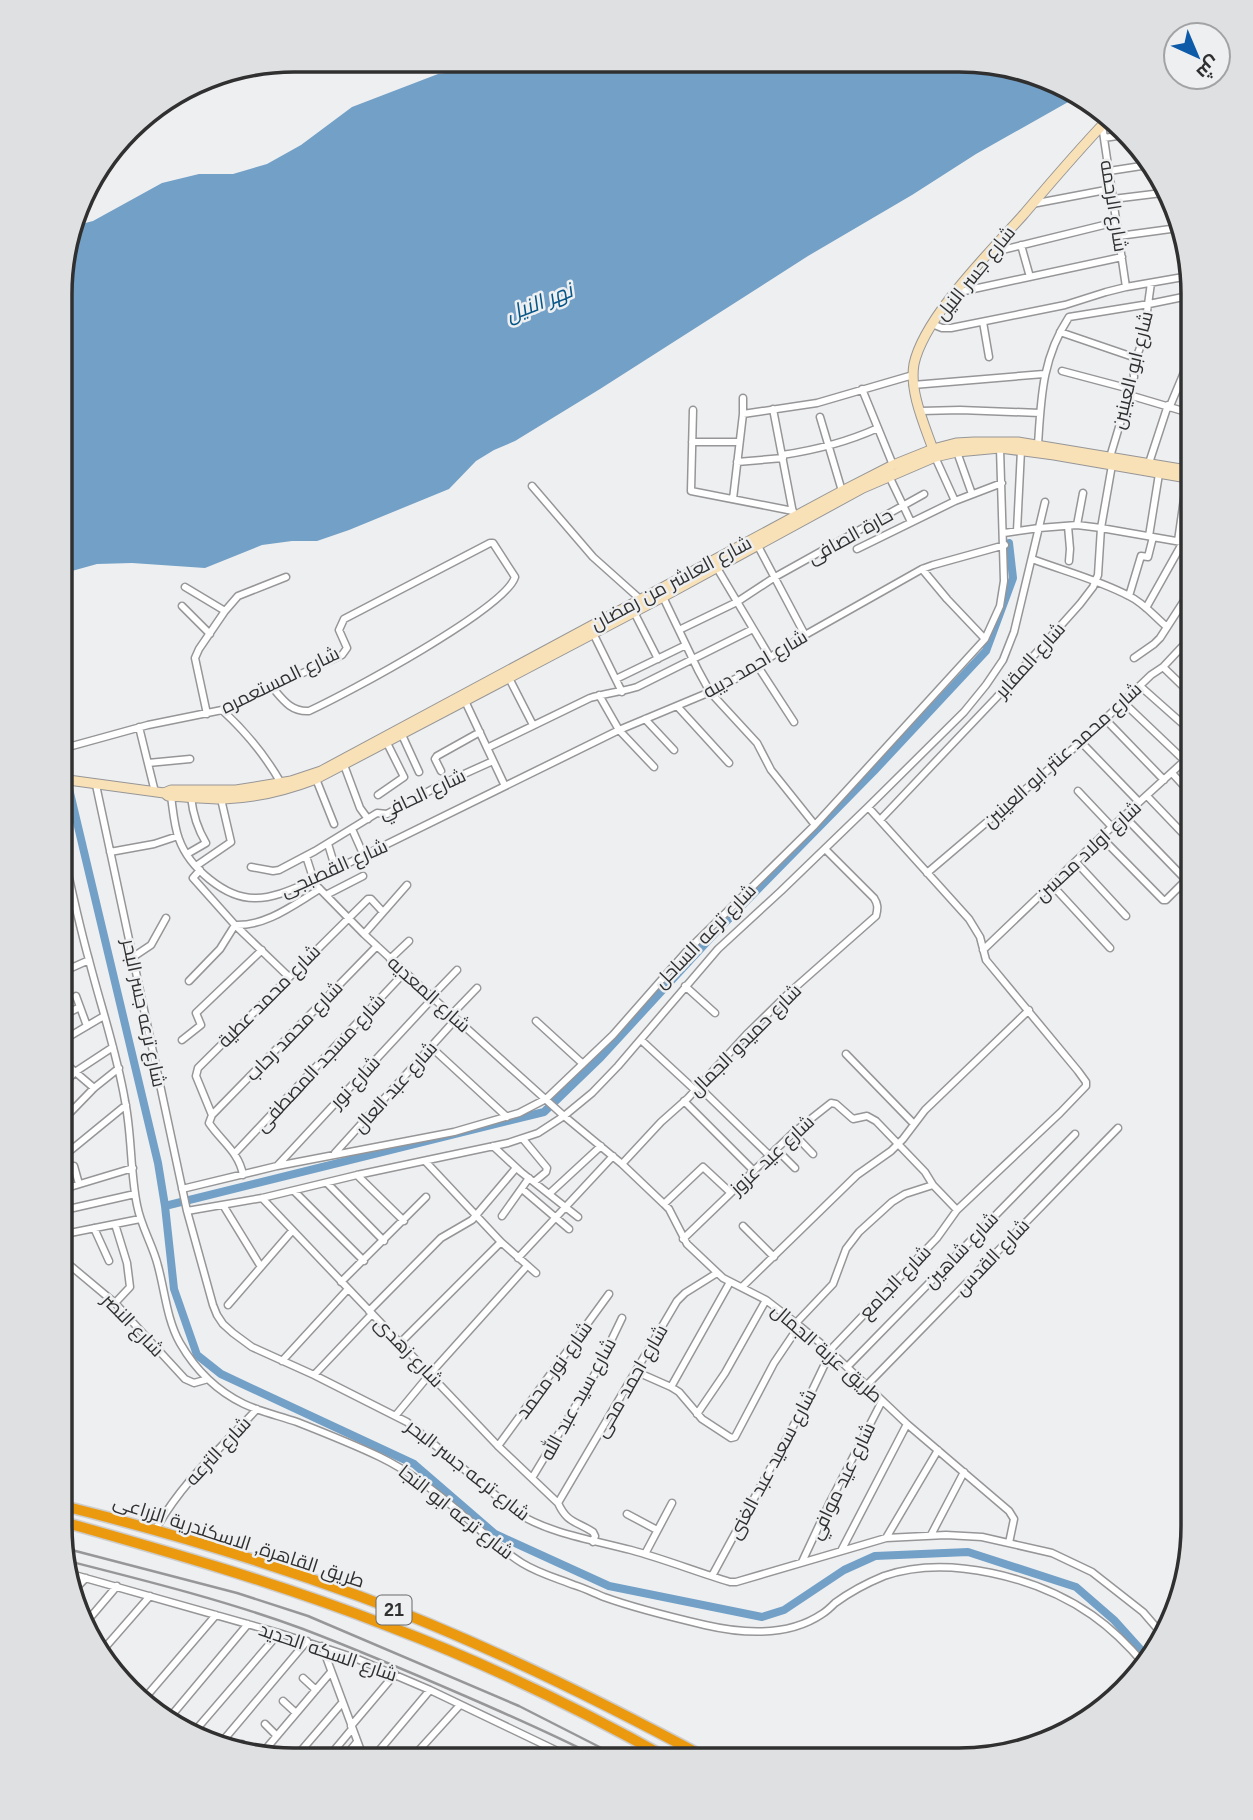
<svg xmlns="http://www.w3.org/2000/svg" width="1253" height="1820" font-family="Arial,Cairo,sans-serif">
  <style>
    .water { fill: #72a0c7 }
    .lines { fill: none; stroke-linecap: round; stroke-linejoin: round }
    .canal { stroke: #72a0c7; stroke-width: 8 }
    .street-casing { stroke: #969698; stroke-width: 9 }
    .secondary-casing { stroke: #969698; stroke-width: 11 }
    .highway-casing { stroke: #cdcdce; stroke-width: 13 }
    .street { stroke: #fff; stroke-width: 6 }
    .secondary { stroke: #f9e1b7; stroke-width: 9 }
    .highway { stroke: #eb9a10; stroke-width: 10 }
    .rail { stroke: #979799; stroke-width: 2.5 }
    .labels { text-anchor: middle; dominant-baseline: central; stroke-width: 5; stroke-linejoin: round; paint-order: stroke }
    .shield { fill: #eeeff1; stroke: #69696b; stroke-width: 2 }
    .shield-label { font-size: 18px; font-weight: bold; fill: #303031 }
    .street-label { font-size: 19px; fill: #303031; stroke: #eeeff1 }
    .water-label { font-size: 21px; font-style: italic; fill: #065688; stroke: #eeeff1 }
    .rim { fill: none; stroke: #303031; stroke-width: 3.5 }
  </style>
  <rect width="100%" height="100%" fill="#eeeff1"/>
  <path class="water" d="M517,60L990,62L1077,97L976,154L912,195L808,256L600,389L515,441L494,450L476,461L449,489L349,530L317,541H292L262,545L205,568L132,563L97,564L61,574L62,263L74,226L93,221L162,183L199,174H233L267,164L301,145L352,107L438,74L500,66Z"/>
  <g class="lines">
    <path class="canal" d="M61,755L158,1163L165,1206L174,1289L197,1355L221,1374L414,1464L495,1534L609,1586L762,1617L784,1610L844,1570L875,1556L968,1552L1076,1587L1114,1620L1150,1660
      M165,1206L544,1112L601,1057L716,932L874,771L986,651L1013,578L1009,543"/>
    <g class="street-casing">
      <path id="street" d="M1102,125L1126,287
        M1104,138L1124,135
        M1109,171L1148,165
        M1113,199L1170,192
        M1032,204L1111,189
        M1119,236L1178,228
        M1021,245L1030,277
        M990,253L1116,222
        M955,293L1122,257
        M983,322L989,357
        M932,324L942,328H951L1065,305L1106,292L1126,287L1189,276
        M1060,332L1136,358
        M1062,371L1130,389
        M913,385L1044,374
        M862,389L893,465
        M1129,395L1193,414
        M1170,406L1193,351
        M773,409L793,513
        M693,410L691,491L793,511
        M921,411L960,410L1040,413
        M743,414L817,403L913,375
        M820,417L842,491
        M692,442H739
        M1038,445C1041,398 1042,358 1069,317L1149,304L1193,295
        M957,452L972,494
        M782,455C816,450 847,442 878,428
        M935,457L955,501
        M1110,457L1134,377L1133,366L1143,340L1151,283
        M737,462L783,458
        M1149,463L1168,405
        M889,476L911,522
        M532,486L593,557L640,599
        M733,499L743,414V398
        M1077,525L1083,493
        M1068,526L1070,549L1069,561
        M1017,531L1021,450
        M1004,533L1039,528L1077,525L1101,528L1193,544
        M1149,536L1159,474
        M1178,541L1187,478
        M758,546L805,635
        M857,549L955,501L1002,483
        M1032,559C1064,571 1099,580 1129,596C1144,603 1155,617 1167,627
        M717,568L770,657
        M922,569L947,599L985,639
        M185,587L225,611
        M1129,596L1141,556L1148,557L1153,537
        M663,597L698,670L710,692L757,743L771,770L815,825
        M182,606L210,634
        M1146,608L1183,542
        M634,612L658,659
        M679,630L737,602L775,577L924,494
        M593,633L622,692
        M1183,647L1193,656
        M1134,658L1154,644L1160,638L1193,587
        M757,665L794,722
        M1163,667L1193,696
        M509,678L533,725
        M616,679L686,645
        M1140,686L1193,733
        M599,695L619,730L654,767
        M465,701L505,786
        M1123,702L1185,761
        M677,706L729,763
        M222,710C246,732 265,755 281,783
        M207,714L195,658L199,649L225,611L238,596L286,577
        M645,719L674,750
        M1105,719L1164,780
        M139,727L155,792
        M402,735L419,772
        M1081,742L1139,802
        M487,748L590,698C606,693 621,692 637,687L753,629
        M61,749L148,725L222,710L342,655L347,648L339,630L344,619L490,543H493L515,577C505,609 346,694 309,711C291,712 283,700 272,687
        M148,763L190,759
        M344,765L360,808L368,819
        M441,771L435,759L437,756L480,732
        M1172,773L1193,796
        M316,779L334,824
        M96,785L187,1211L213,1305L217,1315L223,1324L233,1333L252,1347L314,1375L407,1422L517,1513C551,1534 593,1540 631,1550C664,1559 697,1572 730,1582H736L886,1538L946,1535L982,1537L1052,1553L1092,1572L1143,1612L1162,1634
        M1078,791L1112,827
        M378,795L404,777L387,743
        M171,796C173,810 174,826 179,839C189,867 225,899 256,898C275,898 295,888 312,881L619,730L710,692L739,677L805,635L922,569L933,565L1005,545
        M1147,796L1193,844
        M1124,816L1186,880
        M880,820L996,698L1080,604L1093,587L1098,575L1101,528L1112,465
        M352,829L364,856
        M1101,837L1163,900H1166L1193,873
        M61,842C70,881 78,921 89,960C101,1007 117,1053 125,1101C132,1135 130,1171 137,1205C141,1227 153,1245 158,1266C165,1292 167,1320 180,1343C195,1369 217,1391 244,1404C261,1412 280,1416 297,1422C325,1433 353,1444 380,1457C411,1472 439,1494 465,1517C484,1533 501,1550 522,1563C538,1573 556,1578 574,1585C584,1588 594,1593 604,1597C637,1609 671,1617 705,1625C744,1634 788,1637 822,1614C827,1611 831,1607 835,1603C850,1592 867,1583 884,1576C948,1554 1037,1577 1092,1615C1112,1629 1129,1646 1145,1665
        M328,844L336,870
        M110,852L154,844L178,836
        M187,854L206,843C197,828 193,815 191,797
        M306,856L314,881
        M1076,862L1126,916
        M196,866L231,842L221,799
        M251,867L273,871L279,870L315,851L377,813L387,814L442,784L493,761
        M200,870L193,878L235,925L289,977
        M927,873L1081,742L1151,675L1163,667L1193,635
        M312,881L364,934L433,998L564,1116L622,1164L664,1204L669,1209L687,1244L723,1278L766,1300L796,1323L830,1351L907,1424L1009,1511L1014,1519L1009,1543
        M1052,885L1110,948
        M326,895L363,876
        M61,912L74,906
        M364,934L407,885
        M983,950L1101,837L1193,753
        M133,957L151,945L166,918
        M390,959L409,941
        M60,973L89,960
        M189,981L220,949L235,925C267,926 293,905 320,889
        M685,986L715,1013
        M76,996L87,1026
        M431,997L457,970
        M451,1015L477,988
        M60,1017L80,1007
        M536,1021L583,1064
        M182,1040L201,1025L196,1013L262,950
        M641,1040L695,1090
        M60,1042L104,1016
        M431,1047L507,1117
        M846,1054L914,1124
        M60,1059L94,1088
        M698,1086L770,1156
        M60,1088L75,1072L113,1047
        M684,1101L754,1171
        M212,1115L377,946
        M60,1123L94,1088L119,1068
        M793,1133L813,1154
        M523,1139L547,1168L546,1172L534,1182
        M493,1146L521,1172L578,1217
        M776,1149L795,1168
        M235,1153L405,972
        M335,1153L456,1019
        M60,1159L126,1105
        M425,1161L501,1242L536,1273
        M622,1164L661,1122L688,1098L746,1035L790,992L876,916C878,908 878,904 874,898L825,849
        M74,1166L79,1184
        M277,1166L433,998
        M243,1175C239,1152 221,1141 209,1123L212,1115L196,1076L198,1068L368,899H371L383,912
        M357,1175L404,1221
        M327,1183L384,1241
        M182,1189L277,1166L454,1132L519,1113L546,1099L613,1035L686,952L815,825L985,639L1000,606L1004,581L1000,448
        M522,1189L569,1229
        M60,1190L133,1168
        M294,1191L364,1261
        M60,1194L66,1210
        M549,1194L601,1146
        M262,1198L498,1446L558,1503C567,1523 576,1521 593,1532L595,1536L593,1542
        M664,1204L703,1167L731,1193
        M223,1205L261,1267
        M60,1211L135,1194
        M187,1211L262,1198L357,1175L508,1143L538,1133L564,1116L592,1093L618,1066L718,949L781,891L868,807L964,712L986,685L1003,660L1014,632L1045,502
        M502,1216L529,1178
        M743,1226L774,1257
        M94,1228L109,1261
        M60,1235L140,1219
        M683,1239L793,1133L831,1103L836,1104L853,1119L867,1116L876,1121L925,1172L933,1185L957,1210
        M60,1257L115,1303L185,1379L194,1383L208,1379
        M518,1258L613,1156
        M341,1282L426,1197
        M742,1287L857,1175L891,1151L903,1139L925,1110L1029,1010
        M115,1303L130,1287L127,1263L115,1224
        M228,1305L292,1231
        M369,1311L441,1238L472,1220L516,1168
        M796,1323L833,1284L846,1249L859,1232L892,1202L905,1194L933,1185
        M400,1343L501,1242
        M282,1361L348,1289
        M847,1367L1075,1134
        M637,1372L671,1387L679,1392L702,1419L731,1438L735,1437L774,1363L799,1326
        M314,1375L372,1314
        M866,1386L1118,1128
        M671,1387L730,1282
        M697,1414L725,1373L766,1300
        M396,1415L430,1374L527,1266
        M498,1446L609,1294
        M532,1478L596,1372L622,1318
        M558,1503L677,1301L685,1293L717,1273
        M627,1514L657,1530
        M156,1529C181,1483 222,1447 257,1409
        M931,1535L964,1472
        M886,1538L938,1450
        M841,1551L907,1424
        M645,1554L672,1503
        M802,1562L830,1502L882,1401
        M71,1574L279,1633L355,1658L430,1690L574,1759
        M712,1576L810,1395L833,1347L937,1238L957,1210L1060,1113L1086,1086V1082L1078,1071L986,960L980,937L969,919L868,807
        M74,1590L86,1578
        M83,1626L117,1586
        M322,1646L364,1759
        M102,1651L150,1596
        M303,1678L316,1690
        M144,1699L216,1615
        M283,1701L296,1713
        M166,1722L248,1624
        M265,1724L277,1736
        M351,1726L395,1674
        M1067,1729L1069,1731
        M194,1732L279,1633
        M221,1743L307,1641
        M242,1744L254,1755
        M259,1757L331,1672
        M294,1759L342,1703
        M327,1759L352,1729
        M343,1759L357,1742
        M372,1759L430,1690
        M411,1759L460,1705"/>
    </g>
    <g class="secondary-casing">
      <path id="secondary" d="M934,452C925,426 909,392 914,364C924,317 991,251 1024,214C1052,181 1080,148 1110,117
        M61,779L164,793L168,796C187,797 205,799 224,799C254,798 287,790 316,779L663,597L863,488L935,457L957,452L1000,448L1054,455L1193,479
        M164,793L171,790H236L291,781L321,771L842,491L893,465L933,449L956,443L974,442H1018L1193,471"/>
    </g>
    <g class="highway-casing">
      <path id="highway" d="M60,1505C161,1530 261,1560 359,1596C480,1641 597,1699 710,1760
        M60,1521C170,1552 281,1584 388,1626C486,1663 580,1709 671,1760"/>
    </g>
    <use href="#street" class="street"/>
    <use href="#secondary" class="secondary"/>
    <use href="#highway" class="highway"/>
    <path class="rail" d="M64,1548L237,1593L308,1616L519,1706L625,1760
      M68,1561C147,1581 227,1601 303,1629C358,1650 412,1673 465,1696C511,1716 557,1736 601,1759"/>
  </g>
  <g class="labels">
    <rect class="shield" x="376.5" y="1595.5" width="35" height="29" rx="5"/>
    <g class="shield-label">
      <text x="394" y="1610">21</text>
    </g>
    <g class="street-label">
      <text transform="translate(1114 206) rotate(81)">شارع الرحمه</text>
      <text transform="translate(975 273) rotate(-51)">شارع جسر النيل</text>
      <text transform="translate(1132 370) rotate(-76)">شارع ابو العينين</text>
      <text transform="translate(850 536) rotate(-29)">حارة الصافى</text>
      <text transform="translate(671 583) rotate(-28)">شارع العاشر من رمضان</text>
      <text transform="translate(1030 660) rotate(-48)">شارع المقابر</text>
      <text transform="translate(755 664) rotate(-30)">شارع احمد ديبه</text>
      <text transform="translate(280 680) rotate(-26)">شارع المستعمره</text>
      <text transform="translate(1062 755) rotate(-42)">شارع محمد عنتر ابو العينين</text>
      <text transform="translate(422 794) rotate(-25)">شارع الحافي</text>
      <text transform="translate(1088 851) rotate(-43)">شارع اولاد محسن</text>
      <text transform="translate(334 868) rotate(-24)">شارع القصبجى</text>
      <text transform="translate(705 936) rotate(-46)">شارع ترعه الساحل</text>
      <text transform="translate(429 994) rotate(42)">شارع المعديه</text>
      <text transform="translate(269 996) rotate(-45)">شارع محمد عطية</text>
      <text transform="translate(144 1013) rotate(78)">شارع ترعه جسر البحر</text>
      <text transform="translate(294 1031) rotate(-46)">شارع محمد رحاب</text>
      <text transform="translate(745 1040) rotate(-45)">شارع حميدو الجمال</text>
      <text transform="translate(320 1063) rotate(-47)">شارع مسجد المصطفى</text>
      <text transform="translate(355 1082) rotate(-47)">شارع نور</text>
      <text transform="translate(395 1087) rotate(-48)">شارع عبد العال</text>
      <text transform="translate(772 1155) rotate(-43)">شارع عيد عزوز</text>
      <text transform="translate(961 1250) rotate(-46)">شارع شاهين</text>
      <text transform="translate(992 1257) rotate(-46)">شارع القدس</text>
      <text transform="translate(895 1282) rotate(-46)">شارع الجامع</text>
      <text transform="translate(133 1325) rotate(46)">شارع النصر</text>
      <text transform="translate(409 1352) rotate(46)">شارع زهدى</text>
      <text transform="translate(827 1353) rotate(41)">طريق عزبة الجمال</text>
      <text transform="translate(554 1370) rotate(-54)">شارع نور محمد</text>
      <text transform="translate(631 1381) rotate(-60)">شارع احمد محى</text>
      <text transform="translate(578 1399) rotate(-61)">شارع سيد عبد الله</text>
      <text transform="translate(218 1451) rotate(-47)">شارع الترعه</text>
      <text transform="translate(772 1464) rotate(-62)">شارع سعيد عبد الغنى</text>
      <text transform="translate(468 1470) rotate(38)">شارع ترعه جسر البحر</text>
      <text transform="translate(842 1481) rotate(-64)">شارع عيد موافي</text>
      <text transform="translate(456 1512) rotate(38)">شارع ترعه ابو النجا</text>
      <text transform="translate(239 1541) rotate(18)">طريق القاهرة, الاسكندرية الزراعى</text>
      <text transform="translate(328 1652) rotate(19)">شارع السكه الحديد</text>
    </g>
    <g class="water-label">
      <text transform="translate(539 302) rotate(-22)">نهر النيل</text>
    </g>
  </g>
  <path d="M0 0H1253V1820H0ZM294 72H959A222 222 0 0 1 1181 294V1526A222 222 0 0 1 959 1748H294A222 222 0 0 1 72 1526V294A222 222 0 0 1 294 72Z" fill="#dfe0e2" fill-rule="evenodd"/>
  <path class="rim" d="M294 72H959A222 222 0 0 1 1181 294V1526A222 222 0 0 1 959 1748H294A222 222 0 0 1 72 1526V294A222 222 0 0 1 294 72Z"/>
  <g transform="translate(1197 56) rotate(136)"><circle r="33" fill="#eeeff1" stroke="#a2a3a4" stroke-width="2"/>
  <path d="M0-5L12 26L0 18L-12 26Z" fill="#0c5aa8"/>
  <text y="-10" font-size="19" font-weight="bold" text-anchor="middle" fill="#303031">ش</text>
  </g>
</svg>
